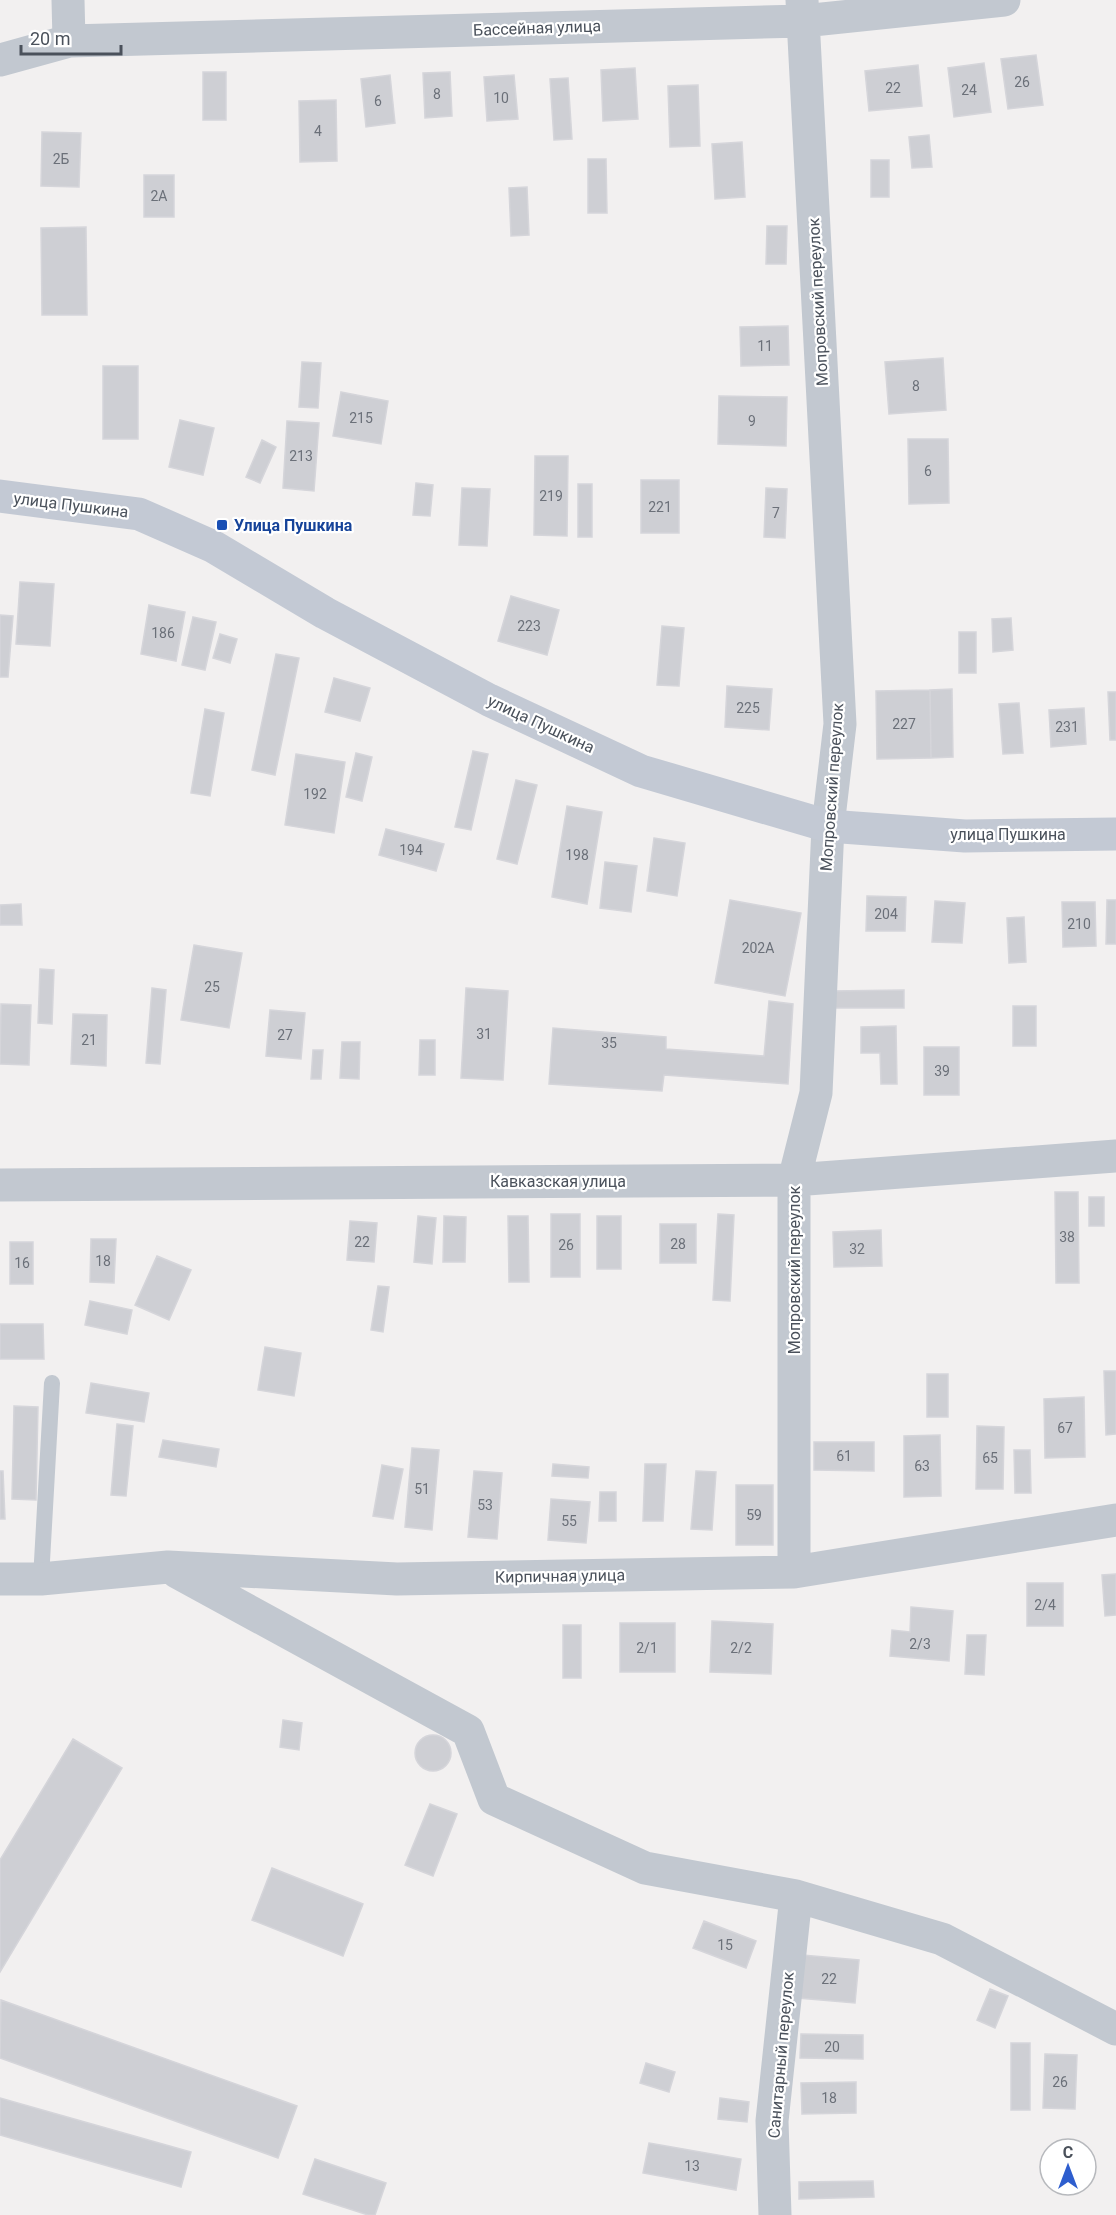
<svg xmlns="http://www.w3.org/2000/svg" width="1116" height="2215" font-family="Roboto,sans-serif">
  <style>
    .building { fill: #cecfd4; stroke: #d5d5da; stroke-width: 1.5 }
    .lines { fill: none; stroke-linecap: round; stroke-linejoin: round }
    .lane { stroke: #c2c8d0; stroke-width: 16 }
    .street { stroke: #c2c8d0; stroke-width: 33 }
    .secondary { stroke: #c3c9d4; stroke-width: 33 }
    .transit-dot { fill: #1a4fb4; stroke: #fff; stroke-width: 2 }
    .labels { text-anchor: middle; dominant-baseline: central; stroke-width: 4.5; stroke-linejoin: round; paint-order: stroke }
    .number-label { font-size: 14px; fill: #6b7079 }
    .street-label { font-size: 16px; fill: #4a515b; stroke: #fff }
    .transit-label { font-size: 16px; font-weight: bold; fill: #164399; stroke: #fff; text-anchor: start }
  </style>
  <rect width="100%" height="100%" fill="#f2f0f0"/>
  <path class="building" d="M1036,55L1043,105L1008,109L1001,59Z
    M984,63L991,112L954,117L948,68Z
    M918,65L922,106L869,111L865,71Z
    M635,68L638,119L603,121L601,70Z
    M203,72H226V120H203Z
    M450,72L452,116L425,118L423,73Z
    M390,75L395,123L366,127L361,79Z
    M514,75L518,119L487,121L484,77Z
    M568,78L572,139L554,140L550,79Z
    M698,85L700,146L670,147L668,86Z
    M336,100L337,161L300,162L299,101Z
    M42,132L81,133L79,187L41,186Z
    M929,135L932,167L912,168L909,137Z
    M742,142L745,197L715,199L712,144Z
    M588,159H606L607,213H588Z
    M871,160H889V197H871Z
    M144,175H174V217H144Z
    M527,187L529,235L511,236L509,188Z
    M767,226H787L786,264H766Z
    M86,227L87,315H42L41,228Z
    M788,326L789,365L741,366L740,327Z
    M943,358L946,410L889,414L885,362Z
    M302,362L321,363L318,408L299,407Z
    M103,366H138V439H103Z
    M341,392L388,401L381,444L333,436Z
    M719,396L787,397L786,446L718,444Z
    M180,420L214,428L203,475L169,467Z
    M287,421L319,423L314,491L283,488Z
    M908,439H948L949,503L909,504Z
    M262,440L276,447L260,483L246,477Z
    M535,456H568L567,536L534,535Z
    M641,480H679V533H641Z
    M416,483L433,485L430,516L413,515Z
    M578,484H592V537H578Z
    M462,488L490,489L487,546L459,545Z
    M766,488L787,489L785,538L764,537Z
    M20,582L54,584L50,646L16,644Z
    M511,596L559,610L547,655L498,641Z
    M149,605L185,612L176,661L141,654Z
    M0,615L13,616L8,677H0Z
    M193,617L216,622L205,670L182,665Z
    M1011,618L1013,650L993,652L992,619Z
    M662,626L684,628L679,686L657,685Z
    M959,632H976V673H959Z
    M220,634L237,639L230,663L213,658Z
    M276,654L299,658L275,775L252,770Z
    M334,678L370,688L360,721L325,712Z
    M727,686L772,689L769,730L725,727Z
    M952,689L953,757L931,758L930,690Z
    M930,690L931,758L877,759L876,691Z
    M1108,692H1116V740H1110Z
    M1019,703L1023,753L1003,754L999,704Z
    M1084,708L1086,744L1051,747L1049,710Z
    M205,709L224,713L210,796L191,793Z
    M473,751L488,754L471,830L455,827Z
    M356,753L372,757L362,801L346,797Z
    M296,754L345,762L334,833L285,825Z
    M516,780L537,785L517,864L497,859Z
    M567,806L602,812L587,904L552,897Z
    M386,829L444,844L436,871L379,855Z
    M654,838L685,843L677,896L647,891Z
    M605,862L637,866L631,912L600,908Z
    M867,896L906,897L905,931H866Z
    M730,900L801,913L785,996L715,983Z
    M1107,900H1116V944H1106Z
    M935,901L965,903L962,943L932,942Z
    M1062,902H1095L1096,946L1063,947Z
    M21,904L22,925H0V905Z
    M1024,917L1026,962L1009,963L1007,918Z
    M194,945L242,953L229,1028L181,1020Z
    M40,969L54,970L52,1024L38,1023Z
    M152,988L166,990L160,1064L146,1063Z
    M466,988L508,991L503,1080L461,1078Z
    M904,990V1008H831V991Z
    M769,1001L793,1004L788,1084L664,1075L662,1091L549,1084L553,1028L666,1037V1049L764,1056Z
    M1,1004L31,1005L29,1065L0,1064Z
    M1013,1006H1036V1046H1013Z
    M270,1010L305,1013L301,1059L266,1056Z
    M73,1014L107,1015L106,1066L71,1064Z
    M896,1026L897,1084H881L880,1053H861V1027Z
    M420,1040H435V1075H419Z
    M342,1042H360L359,1079L340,1078Z
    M924,1047H959V1095H924Z
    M313,1050H323L321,1079H311Z
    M1055,1192H1078L1079,1283H1056Z
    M1089,1197H1104V1226H1089Z
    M551,1214H580V1277H551Z
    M718,1214L734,1215L730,1301L713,1300Z
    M418,1216L436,1218L432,1264L414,1262Z
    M444,1216L466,1217L465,1262H443Z
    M508,1216H528L529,1282H509Z
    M597,1216H621V1269H597Z
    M350,1221L377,1223L374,1262L347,1260Z
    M660,1224H696V1263H660Z
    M881,1230L882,1266L834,1267L833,1232Z
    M91,1239H116L114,1283L90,1282Z
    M10,1242H33V1284H10Z
    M157,1256L191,1270L169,1320L135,1305Z
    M378,1286L389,1287L383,1332L371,1330Z
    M90,1301L132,1310L127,1334L85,1325Z
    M0,1324H43L44,1359H0Z
    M265,1347L301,1353L294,1396L258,1390Z
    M1104,1371H1116V1434L1106,1435Z
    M927,1374H948V1417H927Z
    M91,1383L149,1393L144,1422L86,1413Z
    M1084,1397L1085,1457L1045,1458L1044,1399Z
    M14,1406L38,1407L36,1500L12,1499Z
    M117,1424L133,1426L126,1496L111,1495Z
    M977,1426L1004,1427L1003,1489H976Z
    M940,1435L941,1496L904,1497V1436Z
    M163,1440L219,1449L216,1467L159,1457Z
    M814,1442H874V1471L814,1470Z
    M412,1448L439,1450L432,1530L405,1527Z
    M1014,1450H1030L1031,1493H1015Z
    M553,1464L589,1467L588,1478L552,1476Z
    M645,1464H666L663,1521H643Z
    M382,1465L403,1469L393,1519L373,1516Z
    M0,1471H3L5,1519H0Z
    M474,1471L502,1473L497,1539L468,1537Z
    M696,1471L716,1472L712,1530L691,1529Z
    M736,1485H773V1545H736Z
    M600,1492H616V1521H599Z
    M551,1499L590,1502L586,1543L548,1540Z
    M1116,1574V1615L1105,1616L1102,1575Z
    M1027,1583H1063V1626H1027Z
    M911,1607L953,1611L949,1661L890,1656L892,1630L910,1632Z
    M712,1621L773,1624L771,1674L710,1672Z
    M620,1623H675V1672H620Z
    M563,1625H581V1678H563Z
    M967,1635H986L984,1675L965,1674Z
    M283,1720L302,1723L299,1750L280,1747Z
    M415 1753a18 18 0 1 1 36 0a18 18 0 1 1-36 0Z
    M73,1739L122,1768L0,1972V1860Z
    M430,1804L457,1814L433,1876L405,1865Z
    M272,1868L363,1904L343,1956L252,1920Z
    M704,1921L756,1941L746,1968L693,1948Z
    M802,1955L859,1960L855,2003L798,1998Z
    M990,1989L1008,1996L995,2028L977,2020Z
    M1,2000L297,2106L278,2158L0,2058Z
    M801,2034L863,2035V2059L800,2058Z
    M1011,2043H1030V2110H1011Z
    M1045,2054L1077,2055L1075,2109L1043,2108Z
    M646,2063L675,2072L669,2092L640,2083Z
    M856,2082V2113L802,2114L801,2083Z
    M0,2098L191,2152L181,2187L0,2135Z
    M720,2098L749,2102L747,2122L718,2119Z
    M649,2143L741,2159L736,2190L643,2173Z
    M315,2159L386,2183L375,2215H368L303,2194Z
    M873,2181L874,2197L799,2199V2182Z"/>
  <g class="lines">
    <path class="lane" d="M41,1579L52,1383"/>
    <path class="street" d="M68,0L69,41
      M0,60L69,41L803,21L1004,0
      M0,1185L794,1180L1116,1156
      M177,1572L468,1731L494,1799L645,1868L796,1896L942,1939L1116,2029
      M794,1572V1180L816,1093L828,826L840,724L802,0
      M0,1579H41L168,1567L397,1579L794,1572L1116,1520
      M775,2215L772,2121L796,1896"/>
    <path class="secondary" d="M0,496L139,514L214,547L325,613L489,700L641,771L828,826L965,836L1116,834"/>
  </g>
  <rect class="transit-dot" x="216" y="519" width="12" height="12" rx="3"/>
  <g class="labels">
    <g class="number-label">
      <text x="1022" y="82">26</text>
      <text x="893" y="88">22</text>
      <text x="969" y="90">24</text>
      <text x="437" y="94">8</text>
      <text x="501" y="98">10</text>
      <text x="378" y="101">6</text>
      <text x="318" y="131">4</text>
      <text x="61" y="159">2Б</text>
      <text x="159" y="196">2А</text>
      <text x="765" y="346">11</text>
      <text x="916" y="386">8</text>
      <text x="361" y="418">215</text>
      <text x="752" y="421">9</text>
      <text x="301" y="456">213</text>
      <text x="928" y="471">6</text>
      <text x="551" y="496">219</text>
      <text x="660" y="507">221</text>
      <text x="776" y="513">7</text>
      <text x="529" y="626">223</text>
      <text x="163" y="633">186</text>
      <text x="748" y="708">225</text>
      <text x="904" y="724">227</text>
      <text x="1067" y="727">231</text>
      <text x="315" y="794">192</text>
      <text x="411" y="850">194</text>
      <text x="577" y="855">198</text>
      <text x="886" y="914">204</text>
      <text x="1079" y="924">210</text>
      <text x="758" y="948">202А</text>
      <text x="212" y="987">25</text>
      <text x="484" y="1034">31</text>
      <text x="285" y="1035">27</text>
      <text x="89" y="1040">21</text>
      <text x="609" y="1043">35</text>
      <text x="942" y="1071">39</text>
      <text x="1067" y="1237">38</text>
      <text x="362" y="1242">22</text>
      <text x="678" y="1244">28</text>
      <text x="566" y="1245">26</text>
      <text x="857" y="1249">32</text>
      <text x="103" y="1261">18</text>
      <text x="22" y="1263">16</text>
      <text x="1065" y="1428">67</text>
      <text x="844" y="1456">61</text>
      <text x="990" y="1458">65</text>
      <text x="922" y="1466">63</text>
      <text x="422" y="1489">51</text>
      <text x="485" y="1505">53</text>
      <text x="754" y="1515">59</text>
      <text x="569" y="1521">55</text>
      <text x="1045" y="1605">2/4</text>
      <text x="920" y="1644">2/3</text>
      <text x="647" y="1648">2/1</text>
      <text x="741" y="1648">2/2</text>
      <text x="725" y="1945">15</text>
      <text x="829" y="1979">22</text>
      <text x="832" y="2047">20</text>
      <text x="1060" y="2082">26</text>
      <text x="829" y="2098">18</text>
      <text x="692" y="2166">13</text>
    </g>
    <g class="street-label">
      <text transform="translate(537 28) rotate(-2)">Бассейная улица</text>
      <text transform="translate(818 302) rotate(-93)">Мопровский переулок</text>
      <text transform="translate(71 505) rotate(7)">улица Пушкина</text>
      <text transform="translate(541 724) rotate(25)">улица Пушкина</text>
      <text transform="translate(832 787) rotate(-86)">Мопровский переулок</text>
      <text x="1008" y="834">улица Пушкина</text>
      <text x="558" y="1181">Кавказская улица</text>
      <text transform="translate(794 1270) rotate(-90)">Мопровский переулок</text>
      <text transform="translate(560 1576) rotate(-1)">Кирпичная улица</text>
      <text transform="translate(781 2055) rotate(-85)">Санитарный переулок</text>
    </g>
    <g class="transit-label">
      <text x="234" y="525">Улица Пушкина</text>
    </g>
  </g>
  <g transform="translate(1068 2167)"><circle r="28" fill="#ffffff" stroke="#b7b9bd" stroke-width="1.5"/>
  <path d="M0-4.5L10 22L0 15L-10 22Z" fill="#2e5ece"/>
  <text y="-9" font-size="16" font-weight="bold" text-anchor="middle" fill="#4a515b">С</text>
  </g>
  <path d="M21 45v9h100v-9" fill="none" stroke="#4a515b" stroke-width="3"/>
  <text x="30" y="45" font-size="18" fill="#4a515b" stroke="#ffffff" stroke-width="4.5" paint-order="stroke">20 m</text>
</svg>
